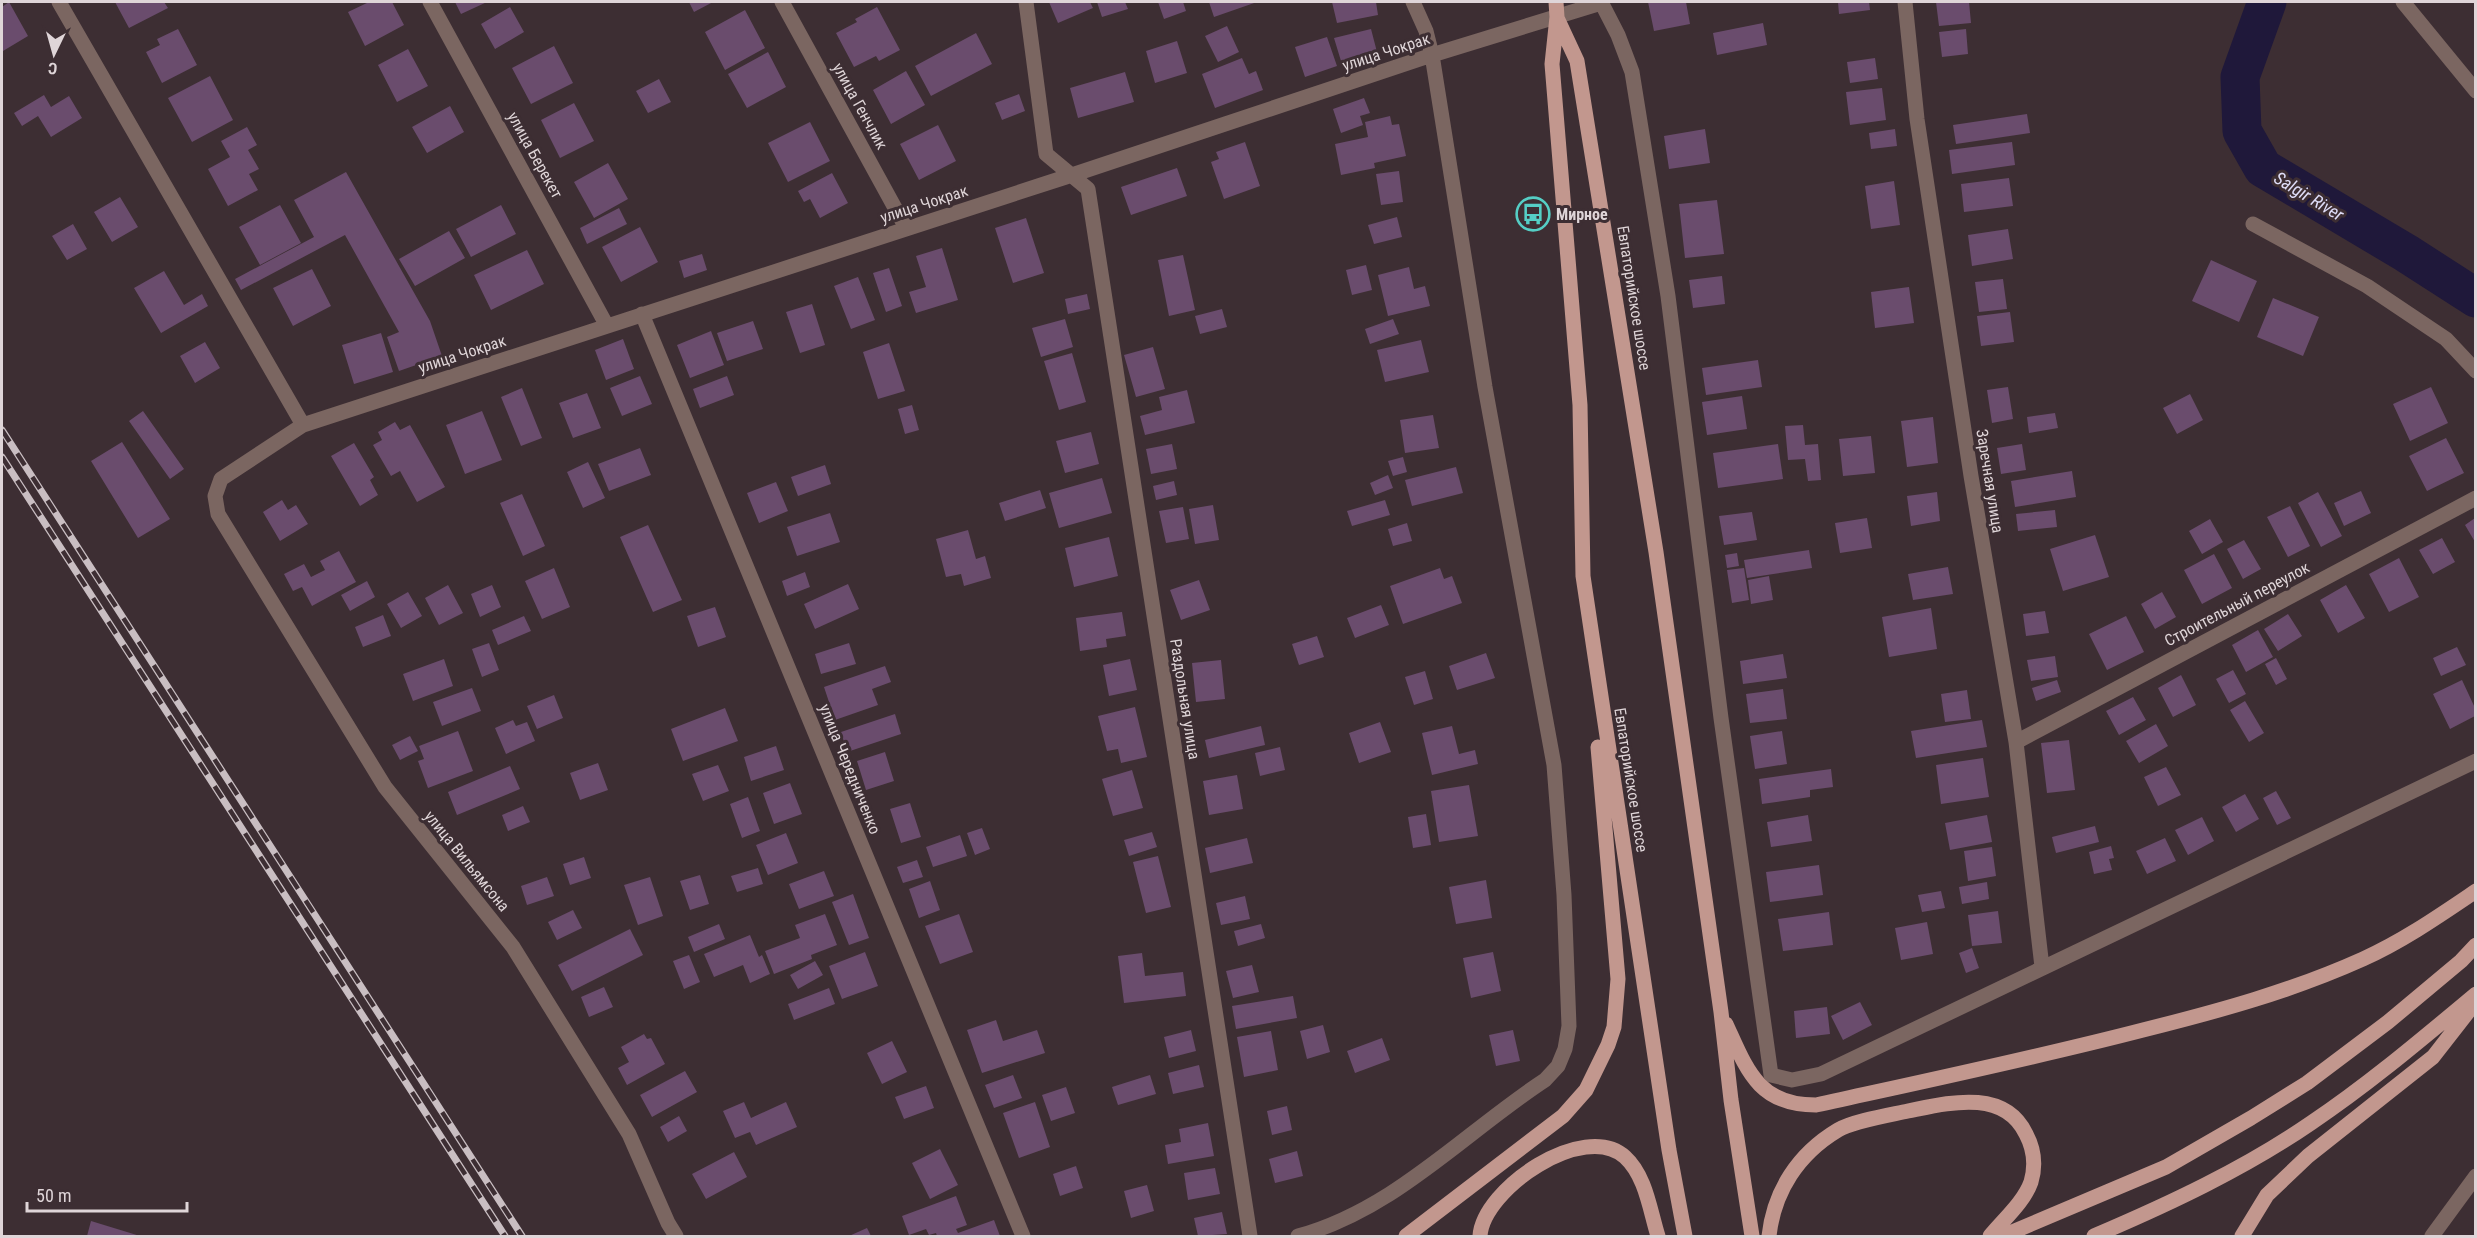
<svg xmlns="http://www.w3.org/2000/svg" width="2477" height="1238" font-family="'Roboto Condensed',sans-serif">
  <style>
    .lines { fill: none; stroke-linecap: round; stroke-linejoin: round }
    .river { stroke: #1f183a; stroke-width: 39 }
    .building { fill: #6a4c6d }
    .minor { stroke: #7b6661; stroke-width: 15 }
    .major { stroke: #c2978e; stroke-width: 15 }
    .rail-casing { stroke: #c9bec2; stroke-width: 7 }
    .rail { stroke: #3d2e33; stroke-width: 4.5; stroke-dasharray: 14; stroke-linecap: butt }
    .labels { text-anchor: middle; dominant-baseline: central; stroke-width: 6; stroke-linejoin: round; paint-order: stroke }
    .street-label { font-size: 16px; fill: #dfd5d8; stroke: #3d2e33 }
    .poi-label { font-size: 16px; font-weight: bold; fill: #dfd5d8; stroke: #3d2e33; text-anchor: start }
    .water-label { font-size: 18px; font-style: italic; fill: #dedcf7; stroke: #3d2e33 }
  </style>
  <rect width="100%" height="100%" fill="#3d2e33"/>
  <g class="lines">
    <path class="river" d="M2267,2L2240,77L2242,131L2263,168L2406,253L2476,298"/>
  </g>
  <path class="building" d="M9,2L28,36L3,51L2,7Z
    M115,2H164L168,8L129,28Z
    M369,2H392L404,25L365,46L348,12Z
    M455,2H487L461,14Z
    M689,2H713L694,12Z
    M1049,2H1090L1093,8L1058,23Z
    M1097,2H1125L1128,9L1102,17Z
    M1158,2H1183L1186,11L1164,19Z
    M1209,2H1257L1214,17Z
    M1332,2H1376L1378,15L1337,23Z
    M1648,2H1686L1690,24L1654,31Z
    M1838,2H1869L1870,10L1839,14Z
    M1936,2H1969L1971,23L1939,26Z
    M510,7L524,32L495,49L481,24Z
    M877,7L900,50L879,61L876,56L854,67L836,33L857,22L855,19Z
    M745,10L765,48L725,70L705,32Z
    M1763,23L1767,45L1717,55L1713,33Z
    M1227,26L1239,52L1218,62L1205,36Z
    M178,29L197,65L162,83L146,52L160,45L157,39Z
    M1371,29L1377,52L1341,61L1334,38Z
    M1966,29L1968,54L1942,57L1939,32Z
    M976,33L992,64L931,96L915,66Z
    M1327,37L1337,66L1305,77L1295,47Z
    M1177,41L1187,73L1155,83L1146,51Z
    M554,46L573,83L531,104L512,68Z
    M408,49L428,86L397,102L378,65Z
    M768,52L786,87L747,108L728,74Z
    M1242,58L1249,74L1256,71L1263,90L1215,108L1202,74Z
    M1875,58L1878,79L1850,83L1847,62Z
    M906,71L925,105L891,124L873,90Z
    M1125,72L1134,102L1078,118L1070,88Z
    M210,76L233,120L192,142L168,98Z
    M659,79L671,102L648,113L636,91Z
    M1882,88L1886,120L1850,125L1846,92Z
    M1019,94L1025,111L1002,120L995,103Z
    M44,95L51,107L69,96L82,118L51,137L38,116L22,126L14,113Z
    M1364,98L1370,113L1360,116L1363,125L1341,133L1333,109Z
    M574,103L594,141L560,158L541,120Z
    M450,106L464,132L427,153L412,127Z
    M2027,114L2030,133L1956,144L1953,125Z
    M1390,116L1392,125L1399,124L1406,156L1374,163L1375,168L1341,175L1335,144L1368,137L1365,122Z
    M810,122L830,161L788,182L768,143Z
    M938,125L956,161L919,180L900,144Z
    M247,127L257,145L248,150L259,169L249,174L258,190L228,206L208,169L230,157L221,141Z
    M1705,129L1710,163L1669,169L1664,136Z
    M1895,129L1897,146L1871,149L1869,133Z
    M1245,142L1260,186L1224,199L1211,162L1219,159L1216,152Z
    M2012,142L2015,165L1952,174L1949,150Z
    M608,163L628,199L594,218L574,182Z
    M1177,168L1187,196L1131,215L1121,187Z
    M1399,171L1403,202L1381,205L1376,174Z
    M346,172L430,321L442,356L399,371L387,337L399,332L345,235L241,290L235,279L314,237L294,200Z
    M832,173L848,203L820,218L810,199L804,202L798,191Z
    M2009,178L2013,206L1964,212L1961,184Z
    M1894,181L1900,225L1871,229L1865,186Z
    M120,197L138,227L112,242L94,212Z
    M1717,200L1724,254L1685,258L1679,204Z
    M280,205L301,243L260,265L239,227Z
    M501,205L516,234L471,257L456,229Z
    M619,208L627,224L587,244L580,228Z
    M1397,217L1402,237L1374,244L1368,225Z
    M1026,218L1044,273L1013,283L995,228Z
    M73,224L87,249L67,260L52,236Z
    M640,227L658,262L621,282L602,247Z
    M2008,229L2013,259L1972,266L1968,235Z
    M449,231L465,258L415,286L399,259Z
    M942,248L958,300L916,313L909,292L926,287L916,256Z
    M527,250L544,284L491,310L474,275Z
    M702,254L707,270L684,278L679,261Z
    M1183,255L1195,310L1169,316L1158,260Z
    M2211,260L2257,281L2239,322L2192,301Z
    M1366,265L1372,290L1352,295L1346,270Z
    M1409,267L1414,289L1425,286L1430,306L1388,316L1378,275Z
    M889,268L902,306L886,312L873,273Z
    M312,269L331,306L293,326L273,288Z
    M164,271L184,305L202,294L208,306L161,333L134,288Z
    M1722,276L1725,304L1693,308L1689,280Z
    M858,277L875,320L851,329L834,286Z
    M2003,279L2007,309L1979,312L1975,282Z
    M1909,287L1914,323L1875,328L1871,292Z
    M1087,294L1090,309L1068,314L1065,299Z
    M2273,298L2319,317L2303,356L2257,337Z
    M812,304L825,345L800,353L786,312Z
    M1222,309L1227,327L1200,334L1195,316Z
    M2010,312L2014,342L1981,346L1977,316Z
    M1065,319L1073,347L1041,357L1032,328Z
    M1393,319L1399,334L1370,344L1365,329Z
    M753,321L763,349L727,361L717,333Z
    M711,331L724,365L690,378L677,345Z
    M381,333L393,372L354,384L342,345Z
    M623,339L634,369L606,380L595,350Z
    M1421,340L1429,372L1385,382L1377,350Z
    M205,342L220,368L195,383L180,356Z
    M889,343L905,391L878,399L863,352Z
    M1153,347L1165,389L1136,397L1124,355Z
    M1072,353L1086,402L1059,410L1044,361Z
    M1758,360L1762,387L1706,395L1702,368Z
    M640,376L652,404L622,416L610,388Z
    M727,376L734,395L700,408L693,389Z
    M2008,387L2013,419L1992,423L1987,390Z
    M2431,387L2448,423L2410,441L2393,404Z
    M522,388L542,438L521,446L501,397Z
    M1187,390L1195,423L1145,435L1140,416L1162,410L1159,397Z
    M587,393L601,428L573,438L559,403Z
    M2190,394L2203,420L2177,434L2163,408Z
    M1742,396L1747,429L1707,435L1702,402Z
    M912,405L919,430L905,434L898,409Z
    M143,411L184,469L170,479L129,421Z
    M482,411L502,460L465,474L446,425Z
    M2055,413L2058,428L2029,433L2027,417Z
    M1433,415L1439,448L1405,453L1400,420Z
    M1933,417L1938,463L1907,467L1901,421Z
    M395,422L400,430L410,425L445,487L417,502L400,471L391,476L373,445L382,440L378,432Z
    M1803,425L1805,445L1818,444L1821,480L1808,481L1805,459L1788,460L1785,426Z
    M1091,432L1099,464L1065,473L1056,441Z
    M1871,436L1875,473L1843,476L1839,439Z
    M2446,438L2464,473L2427,491L2409,456Z
    M122,442L170,519L138,538L91,461Z
    M354,443L374,477L370,480L378,495L360,506L331,456Z
    M1172,444L1177,469L1151,474L1146,449Z
    M1778,444L1783,479L1718,488L1713,453Z
    M2022,444L2026,470L2001,474L1997,448Z
    M640,448L651,475L609,491L598,464Z
    M1403,457L1407,472L1393,476L1388,461Z
    M588,462L605,498L583,508L567,472Z
    M825,465L831,484L798,496L791,477Z
    M1456,467L1463,493L1412,506L1405,480Z
    M2072,471L2076,497L2015,507L2011,481Z
    M1388,475L1393,488L1375,495L1370,483Z
    M1102,478L1112,513L1059,528L1049,493Z
    M1174,481L1177,495L1156,500L1153,486Z
    M776,482L788,511L759,523L747,493Z
    M1040,490L1046,508L1005,521L999,503Z
    M2361,491L2371,513L2344,526L2334,503Z
    M1937,492L1940,521L1911,526L1907,496Z
    M2318,492L2342,536L2321,547L2298,503Z
    M522,494L545,546L523,556L500,503Z
    M282,500L288,510L296,505L308,524L280,541L263,512Z
    M1385,500L1390,515L1352,526L1347,511Z
    M1213,505L1219,540L1195,544L1189,509Z
    M2290,506L2310,546L2288,557L2267,517Z
    M1183,507L1189,539L1166,543L1159,511Z
    M2055,510L2057,527L2018,531L2016,514Z
    M1752,512L1757,540L1724,545L1719,516Z
    M830,513L840,542L797,556L787,527Z
    M1867,518L1872,548L1840,553L1835,523Z
    M2475,518V542L2465,525Z
    M2210,519L2223,542L2202,554L2189,531Z
    M1407,523L1412,541L1393,546L1388,529Z
    M648,525L682,600L653,612L620,537Z
    M968,530L976,559L985,556L991,578L964,586L961,574L946,577L936,539Z
    M2095,535L2109,577L2063,591L2050,549Z
    M1109,537L1118,576L1074,587L1065,548Z
    M2442,538L2455,562L2433,574L2419,550Z
    M2244,540L2261,569L2243,579L2227,549Z
    M1809,550L1812,568L1747,578L1744,560Z
    M339,551L356,582L312,606L302,587L293,591L284,574L304,564L311,577L325,570L320,561Z
    M1737,553L1739,566L1727,568L1725,555Z
    M2214,554L2232,588L2202,604L2184,570Z
    M2399,558L2419,597L2389,612L2369,574Z
    M1948,567L1953,594L1913,600L1908,574Z
    M554,568L570,607L542,619L525,581Z
    M1440,568L1444,579L1452,576L1462,603L1403,624L1390,586Z
    M1744,568L1749,600L1732,603L1727,570Z
    M805,572L810,587L787,596L782,581Z
    M1769,576L1773,600L1751,604L1748,580Z
    M1199,580L1210,610L1181,620L1170,590Z
    M367,581L375,597L350,611L341,595Z
    M848,584L859,609L815,629L804,604Z
    M448,585L463,613L439,625L425,598Z
    M492,585L501,607L480,617L471,594Z
    M2346,585L2365,618L2338,633L2320,600Z
    M408,592L422,616L401,628L387,604Z
    M2162,592L2176,617L2155,629L2141,604Z
    M1381,605L1389,625L1355,638L1347,618Z
    M715,607L726,637L698,647L687,616Z
    M1931,608L1937,649L1889,657L1882,617Z
    M2045,611L2049,633L2026,636L2023,614Z
    M1122,612L1126,636L1106,639L1107,647L1080,651L1076,618Z
    M2288,614L2302,636L2278,651L2264,629Z
    M383,615L391,636L363,647L355,627Z
    M524,616L531,631L498,645L492,630Z
    M2126,616L2144,652L2107,670L2089,634Z
    M2258,630L2273,657L2246,672L2232,645Z
    M1317,636L1324,657L1299,665L1292,644Z
    M489,643L499,670L482,677L472,649Z
    M849,643L856,664L821,674L815,654Z
    M2457,647L2466,665L2441,676L2433,658Z
    M1486,653L1495,678L1457,690L1449,666Z
    M1783,654L1787,678L1743,684L1740,661Z
    M2055,656L2058,677L2031,681L2027,660Z
    M2276,658L2287,679L2276,685L2265,664Z
    M444,659L453,686L413,701L403,674Z
    M1130,659L1137,690L1109,696L1103,665Z
    M1221,660L1225,699L1196,702L1192,663Z
    M885,666L891,682L872,689L878,705L835,720L824,687Z
    M2233,670L2246,694L2229,703L2216,679Z
    M1425,671L1433,699L1414,705L1405,677Z
    M2181,675L2196,705L2173,717L2158,688Z
    M2057,680L2061,692L2036,701L2032,688Z
    M2462,680L2475,708V716L2450,729L2433,694Z
    M472,688L481,711L442,726L433,702Z
    M1783,689L1787,719L1750,723L1746,694Z
    M1967,690L1971,719L1945,722L1941,694Z
    M554,695L563,718L537,729L527,706Z
    M2133,697L2146,720L2119,735L2106,711Z
    M2245,701L2264,733L2249,742L2230,710Z
    M1135,707L1147,757L1121,763L1118,749L1107,751L1098,716Z
    M725,708L738,741L683,761L671,729Z
    M895,714L901,734L847,752L841,732Z
    M513,720L516,726L527,722L535,741L506,754L495,728Z
    M1982,720L1987,747L1916,758L1911,731Z
    M1380,722L1391,752L1359,763L1349,733Z
    M2156,724L2168,746L2139,763L2126,741Z
    M1261,726L1265,745L1209,758L1205,740Z
    M1452,726L1459,754L1475,750L1478,764L1432,775L1422,733Z
    M458,731L473,771L428,788L418,761L424,759L419,746Z
    M1782,731L1787,764L1755,769L1750,736Z
    M410,736L418,751L400,760L392,745Z
    M2069,740L2075,790L2047,793L2041,743Z
    M776,746L784,770L751,781L744,757Z
    M1280,747L1285,770L1260,776L1255,753Z
    M885,752L894,781L866,790L857,761Z
    M1983,758L1989,797L1941,804L1936,765Z
    M598,763L608,790L580,800L570,773Z
    M718,765L729,791L703,801L692,774Z
    M510,766L520,789L457,815L448,792Z
    M2166,767L2181,795L2158,806L2144,777Z
    M1831,769L1833,787L1810,790V797L1762,804L1759,779Z
    M1132,770L1143,808L1113,816L1102,779Z
    M1237,775L1243,809L1209,815L1203,781Z
    M790,783L802,814L774,824L763,793Z
    M1469,785L1478,836L1439,842L1431,791Z
    M2276,791L2291,818L2277,825L2263,798Z
    M2245,794L2259,819L2236,832L2222,807Z
    M748,797L760,831L742,838L730,804Z
    M910,803L921,837L901,843L890,809Z
    M523,806L530,822L508,831L502,815Z
    M1426,814L1431,845L1413,848L1408,817Z
    M1808,815L1812,841L1771,847L1767,822Z
    M1987,815L1992,842L1950,850L1945,823Z
    M2202,817L2214,841L2188,855L2175,830Z
    M2095,826L2099,842L2056,853L2052,837Z
    M982,828L990,849L975,855L967,833Z
    M1152,832L1157,847L1129,856L1124,840Z
    M786,833L798,863L768,875L756,845Z
    M960,835L967,856L933,867L926,847Z
    M1247,838L1253,863L1210,873L1205,848Z
    M2165,838L2176,861L2147,874L2136,851Z
    M2111,846L2114,858L2109,859L2112,870L2094,874L2089,852Z
    M1992,847L1996,876L1968,881L1964,851Z
    M1158,856L1171,907L1146,913L1133,862Z
    M584,857L591,878L570,885L563,864Z
    M917,860L923,877L903,883L897,867Z
    M1819,865L1823,895L1770,902L1766,872Z
    M758,868L763,884L737,892L731,876Z
    M824,871L834,896L799,909L789,884Z
    M700,875L709,904L690,910L680,881Z
    M547,877L554,896L527,905L521,886Z
    M650,877L663,916L638,925L624,885Z
    M1486,880L1492,918L1456,924L1449,887Z
    M930,881L940,910L919,918L909,889Z
    M1987,882L1989,899L1962,904L1959,887Z
    M1941,891L1945,908L1922,912L1918,895Z
    M853,894L869,938L849,945L832,902Z
    M1245,896L1250,919L1221,925L1216,903Z
    M573,910L582,928L557,940L548,922Z
    M1998,911L2002,943L1972,946L1968,915Z
    M1829,912L1833,945L1783,951L1778,919Z
    M825,914L837,945L811,955L812,959L774,974L765,951L800,938L795,925Z
    M959,914L973,952L940,964L925,926Z
    M1927,922L1933,954L1901,960L1895,928Z
    M719,924L725,939L694,952L688,937Z
    M1261,924L1265,938L1238,946L1234,931Z
    M630,929L643,955L572,991L558,965Z
    M750,935L759,957L762,955L770,974L750,983L743,965L714,977L704,954Z
    M1972,948L1979,968L1966,973L1959,953Z
    M865,952L878,986L842,999L829,966Z
    M1493,952L1501,991L1471,998L1463,958Z
    M1142,953L1145,976L1183,972L1186,996L1124,1003L1118,956Z
    M689,955L700,982L684,989L673,961Z
    M815,961L823,975L798,989L790,975Z
    M1252,965L1259,992L1233,998L1226,971Z
    M604,987L613,1007L589,1017L581,997Z
    M829,988L835,1004L794,1020L788,1004Z
    M1293,996L1297,1018L1236,1029L1232,1006Z
    M1860,1002L1872,1025L1843,1040L1831,1016Z
    M1827,1007L1830,1034L1796,1038L1794,1011Z
    M996,1020L1003,1041L1037,1030L1045,1053L982,1073L967,1030Z
    M1323,1025L1330,1052L1307,1059L1300,1031Z
    M1191,1030L1196,1051L1169,1058L1164,1037Z
    M1513,1030L1520,1061L1496,1066L1489,1035Z
    M1271,1031L1278,1070L1244,1077L1237,1037Z
    M644,1034L647,1039L651,1038L665,1064L627,1085L618,1068L629,1062L621,1047Z
    M1382,1038L1390,1060L1355,1073L1347,1051Z
    M892,1041L907,1072L882,1084L867,1053Z
    M1199,1065L1204,1087L1173,1094L1168,1073Z
    M685,1071L697,1092L652,1117L640,1095Z
    M1013,1075L1022,1098L994,1108L985,1085Z
    M1150,1075L1156,1094L1118,1105L1112,1087Z
    M926,1086L934,1108L904,1119L895,1097Z
    M1066,1087L1075,1113L1051,1121L1042,1095Z
    M744,1102L751,1118L786,1102L797,1127L756,1145L750,1132L735,1138L723,1111Z
    M1035,1102L1050,1147L1019,1158L1003,1113Z
    M1287,1106L1292,1130L1272,1135L1267,1111Z
    M679,1116L687,1131L668,1142L660,1127Z
    M1208,1123L1214,1156L1168,1164L1165,1145L1181,1142L1179,1129Z
    M940,1149L958,1185L930,1199L912,1163Z
    M1297,1151L1303,1176L1275,1183L1269,1159Z
    M734,1152L747,1177L706,1199L692,1174Z
    M1076,1166L1083,1188L1060,1196L1053,1174Z
    M1215,1168L1220,1194L1188,1200L1184,1173Z
    M1147,1185L1154,1211L1131,1218L1124,1191Z
    M956,1196L967,1225L956,1229L958,1233L994,1220L1000,1236H937L936,1233L929,1235L926,1229L909,1235L902,1216Z
    M1222,1212L1227,1234L1198,1236L1194,1218Z
    M91,1221L140,1236H87Z
    M867,1228L871,1236H849Z"/>
  <g class="lines">
    <path class="minor" d="M59,2L303,425
      M430,2L607,326
      M782,2L906,228
      M1026,2L1046,154L1088,189L1250,1236
      M1601,2L1618,35L1632,72L1668,296L1721,718L1771,1075L1792,1080L1821,1074L2476,761
      M1905,2L1917,119L1971,476L2016,742L2042,967
      M2403,2L2476,91
      M2253,224L2367,286L2446,339L2476,371
      M642,314L1023,1236
      M2016,742L2476,498
      M676,1236L668,1223L629,1134L513,947L385,787L218,514L215,496L221,479L303,425L1072,175L1432,55L1601,3
      M1298,1236C1394,1210 1464,1133 1545,1080L1558,1066L1565,1049L1569,1026L1564,895L1554,765L1485,387L1432,55L1426,31L1413,2
      M2432,1236L2476,1176"/>
    <path class="major" d="M1556,2L1557,17L1552,64L1580,405L1583,576L1669,1150L1685,1236
      M1557,18L1577,61L1656,552L1721,1012L1731,1100L1752,1236
      M1726,1024C1747,1070 1758,1105 1816,1105C1925,1081 2035,1058 2143,1030C2219,1011 2292,991 2363,959C2403,941 2439,916 2476,891
      M1406,1236L1563,1116L1586,1090L1608,1045L1614,1027L1618,979L1598,747
      M1480,1236C1483,1189 1584,1120 1625,1157C1646,1176 1650,1211 1658,1236
      M1769,1236C1774,1191 1798,1154 1838,1130C1853,1121 1890,1115 1908,1111C1948,1103 2004,1088 2026,1134C2034,1149 2036,1165 2031,1182C2024,1202 2003,1220 1990,1236
      M2003,1236L2166,1167L2251,1118L2307,1083L2388,1022L2461,961L2476,945
      M2094,1236C2169,1204 2244,1169 2311,1123C2369,1084 2422,1039 2476,994
      M2242,1236L2267,1195L2308,1156L2433,1057L2475,1003"/>
    <g class="rail-casing">
      <path id="rail" d="M2,430L522,1236
        M2,457L505,1236"/>
    </g>
    <use href="#rail" class="rail"/>
  </g>
  <defs>
    <g id="bus-ring" transform="scale(1.725)"><circle r="9.5" fill="#3d2e33" stroke="#55cec5" stroke-width="1.5"/><path d="M-5-6H5V4H4V6H2V4H-2V6H-4V4H-5ZM-3.5-4V0h7V-4ZM-3.5 1.2v1.5H-2V1.2ZM2 1.2v1.5H3.5V1.2Z" fill="#55cec5"/></g>
  </defs>
  <g fill-rule="evenodd">
    <use href="#bus-ring" x="1533" y="214"/>
  </g>
  <g class="labels">
    <g class="street-label">
      <text transform="translate(1386 52) rotate(-18)">улица Чокрак</text>
      <text transform="translate(860 106) rotate(61)">улица Генчлик</text>
      <text transform="translate(535 155) rotate(61)">улица Берекет</text>
      <text transform="translate(924 204) rotate(-18)">улица Чокрак</text>
      <text transform="translate(1634 298) rotate(81)">Евпаторийское шоссе</text>
      <text transform="translate(462 354) rotate(-18)">улица Чокрак</text>
      <text transform="translate(1990 481) rotate(81)">Заречная улица</text>
      <text transform="translate(2237 604) rotate(-28)">Строительный переулок</text>
      <text transform="translate(1185 699) rotate(81)">Раздольная улица</text>
      <text transform="translate(850 769) rotate(68)">улица Чередниченко</text>
      <text transform="translate(1631 780) rotate(81)">Евпаторийское шоссе</text>
      <text transform="translate(467 861) rotate(51)">улица Вильямсона</text>
    </g>
    <g class="poi-label">
      <text x="1556" y="214">Мирное</text>
    </g>
    <g class="water-label">
      <text transform="translate(2309 196) rotate(31)">Salgir River</text>
    </g>
  </g>
  <rect width="2477" height="1238" fill="none" stroke="#dfd5d8" stroke-width="6"/>
  <g transform="translate(54 54) rotate(185)" stroke="#3d2e33" stroke-width="4.5" paint-order="stroke">
  <path d="M0-4.5L10 22L0 15L-10 22Z" fill="#dfd5d8"/>
  <text y="-9" font-size="16" font-weight="bold" text-anchor="middle" fill="#dfd5d8">С</text>
  </g>
  <path d="M27 1202v9h160v-9" fill="none" stroke="#dfd5d8" stroke-width="3"/>
  <text x="36" y="1202" font-size="18" fill="#dfd5d8" stroke="#3d2e33" stroke-width="4.5" paint-order="stroke">50 m</text>
</svg>
